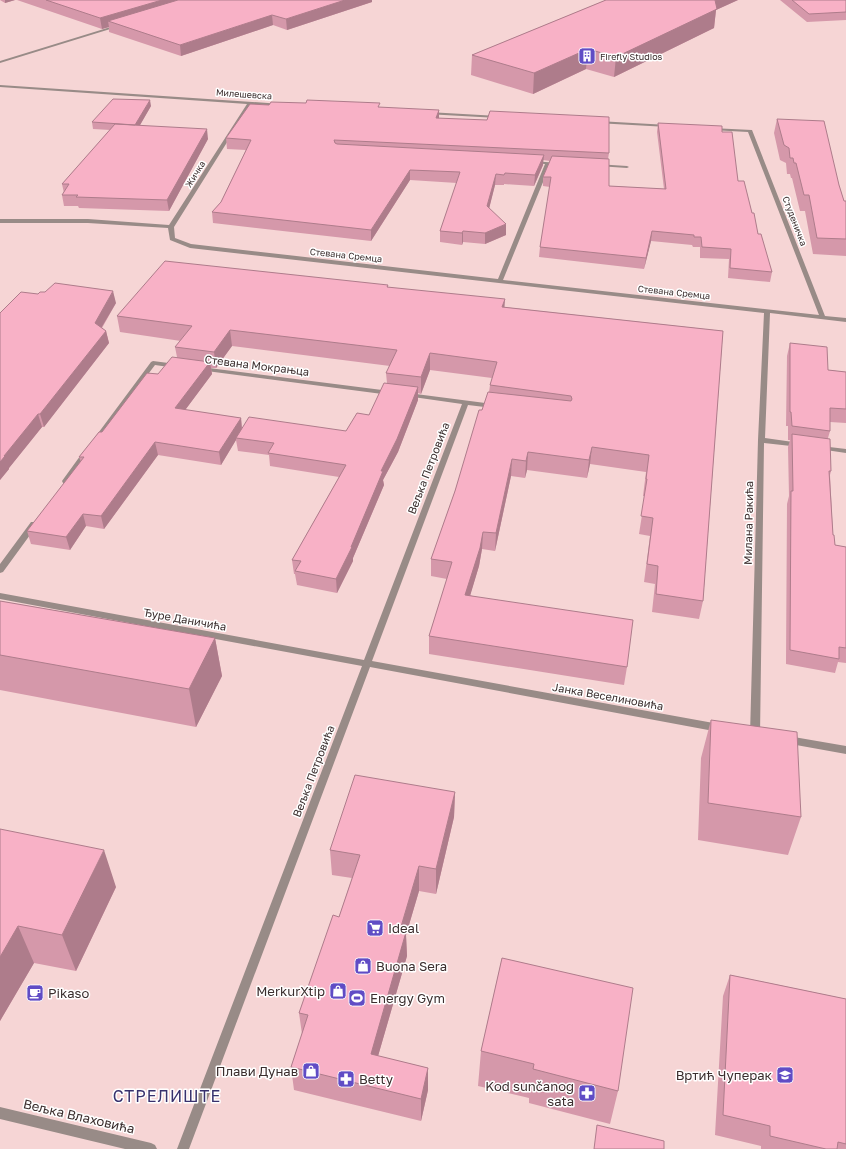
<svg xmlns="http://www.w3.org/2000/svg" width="846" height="1149" font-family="'Golos Text',sans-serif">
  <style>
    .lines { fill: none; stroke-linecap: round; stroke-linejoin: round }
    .street { fill: #988b87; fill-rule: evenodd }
    .wall { fill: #d598aa; fill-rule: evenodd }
    .shaded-wall { fill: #ae7c8b }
    .building { fill: #f8b1c6; stroke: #ae7c8b }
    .labels { text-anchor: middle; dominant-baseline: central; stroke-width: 3; stroke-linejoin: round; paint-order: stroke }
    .far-poi-label { font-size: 9px; fill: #3b2e2e; stroke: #fff; text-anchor: start }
    .far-street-label { font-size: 9px; fill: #3b2e2e; stroke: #fff }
    .street-label { font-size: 11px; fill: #3b2e2e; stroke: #fff }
    .near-poi-label { font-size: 13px; fill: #3b2e2e; stroke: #fff; text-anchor: start }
    .near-street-label { font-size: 13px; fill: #3b2e2e; stroke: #fff }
    .near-quarter-label { font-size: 16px; letter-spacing: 1px; fill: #38316d; stroke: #fff }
  </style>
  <rect width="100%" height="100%" fill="#f6d5d5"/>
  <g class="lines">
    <path class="street" d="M117,25L120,26L0,63V61Z
      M0,85L282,104V105L280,106L251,104L174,227L175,238L191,244L498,279L545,164L532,163L530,162L532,161L559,163L561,164V165H550L503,280L819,315L748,132L711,130L709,129L711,128L752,130L825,316L846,318V322L770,313L765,438L800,443L804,445L800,447L764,443L760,735L758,738L755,739L752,738L750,735L758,440L764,313L190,248L170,240L168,228L88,223H0V219H88L169,225L247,104L0,87Z
      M428,112L498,116L500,117L498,118L426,114V113Z
      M598,121L668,125L670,126L668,127L596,123V122Z
      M596,164L627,166L629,167L627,168L598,166H596Z
      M153,361L176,364L179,366L176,368L155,365L97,442H93L92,441L93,440L151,362Z
      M201,367L390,391L393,393L390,395L199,370L198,369Z
      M408,393L493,404L496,406L493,408L468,405L372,661L719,724L722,726L724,728L722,730L719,732L370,667L189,1149H177L362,666L0,599V593L364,660L462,404L406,396L405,395Z
      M821,446L846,449V453L819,449L817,448Z
      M83,452H86L90,454L69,483H63L62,481Z
      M31,522H34L38,524L3,572L0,573V564Z
      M788,736L846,746V754L785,743L783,740L785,737Z
      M0,1107L151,1143L155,1145L157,1149H125L0,1119Z"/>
  </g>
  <path class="wall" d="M0,0H15L5,3Z
    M17,0H372V2L287,30L273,25L181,56L109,32V27L102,29Z
    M606,0H738L716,10L714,28L614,77L586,69L533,94L471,75L472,55Z
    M780,0H846V20L807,22Z
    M306,103L380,107L609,153L608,159L609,186L664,189L657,132L658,123L722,132L738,181L752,213L758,234L772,272L770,282L728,278L729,259L700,258V247H693L692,245L651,241L644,269L539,257L540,247L550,187L543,186V177L550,161L543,160V165L534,186L504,184V185H495L489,208L506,235L485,244L463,242L462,245L440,242V231L457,183L410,180L371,241L213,223L212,212L221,202L246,150L227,149L226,138L269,105Z
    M151,106L140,125L208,139L169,211L79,208L78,206H64L62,195L64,193L62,184L110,130L93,129L92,122Z
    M777,119L839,185L844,201H846V256L813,254L805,211H800L792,178H791L790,174H787L786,163L780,160L774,133Z
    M388,285V287L504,307L723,331L703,601L699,619L652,612L655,584L644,582L650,536L639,534L645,496H643L646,472L590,464L587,478L527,470L525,478L511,476L495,551L482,549L479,566L470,595L627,667L624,685L429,654V636L447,579L431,576V559L455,491L482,410L489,392L490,385L492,378L430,370L421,394L418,393V400L398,452L383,480L384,485L353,558V561L337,593L297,585L295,574H294L292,560L339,477L270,466L269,455L238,451L236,440L221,465L158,455L104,529L86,526L70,550L31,544L27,531L81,462L79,457L102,432L158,374L177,357L175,347L181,341L120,332L117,316ZM232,346L390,366L386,373L387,383L369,415L346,431L242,428L241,418L185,410L212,374L211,368H216Z
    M116,303L102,328L106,331L109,343L44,427H42L9,468V469L0,480V313Z
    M790,343L828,370L846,372V423L830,422V431L828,438L831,471L830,475L833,535L835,545L846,547V663L838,662L835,673L786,664L787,504L789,496L788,447L790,440H788V426H786L787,356Z
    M0,601L215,638L222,676L196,727L0,690Z
    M711,720L801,817L788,855L698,840L701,758Z
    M455,792L454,817L436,894L419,891L406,935L407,956L378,1056L428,1068V1090L421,1121L294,1090L291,1067L302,1034L299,1013L339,917L352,878L332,875L330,850Z
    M0,829L116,887L76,971L34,963L0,1021Z
    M502,958L618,1091L610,1124L529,1103V1098L478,1086L481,1051Z
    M730,975L846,999V1149H761V1146L715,1135L723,996Z"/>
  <path class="shaded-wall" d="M5,0H15L5,3Z
    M162,0H198L108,21L109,27L102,29L100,18Z
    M345,0H372V2L287,30L286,19Z
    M713,0H738L716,10L714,28L614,77L616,57Z
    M272,15L273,25L181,56L180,45Z
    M588,49L586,69L533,94L534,73Z
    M150,100L151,106L136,132L135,125Z
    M439,110V120L436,118Z
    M207,129L208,139L169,211L167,200Z
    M544,155L543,165L534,186L535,175Z
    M410,170V180L371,241V230Z
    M496,174L495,185L487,217V206Z
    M506,224V235L485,244V233Z
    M463,231V242L462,245V233Z
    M652,231L651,241L644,269L646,258Z
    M113,291L116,303L97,335L95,323Z
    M505,299L504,315L502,307Z
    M230,330L232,346L216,368L214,352Z
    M106,331L109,343L44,427L40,414Z
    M430,353V370L421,394V377Z
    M210,362L212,374L177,421L175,408Z
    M418,387V400L398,452L383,480L384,485L353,558V561L337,593L336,579L351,547L381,471Z
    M38,414L42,427L9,468V469L0,480V462L4,456Z
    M241,418L242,431L236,438V440L221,465L219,452Z
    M155,442L158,455L104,529L101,516Z
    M592,447L590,464L587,478L589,460Z
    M528,452L527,470L525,478L526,461Z
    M512,459L511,476L495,551L496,533Z
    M83,514L86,526L70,550L66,537Z
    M483,532L482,549L479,566L465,613V595Z
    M215,638L222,676L196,727L189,689Z
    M455,792L454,817L436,894V869Z
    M104,850L116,887L76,971L62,935Z
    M419,866V891L406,935L407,956L372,1077L371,1054L400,930Z
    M18,926L34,963L0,1021V957Z
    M428,1068V1090L421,1121V1099Z"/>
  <path class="building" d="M46,0H162L100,18Z
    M178,0H345L286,19L272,15L180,45L108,21Z
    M606,0H715L717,9L616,57L588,49L534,73L472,55Z
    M792,0H846V12L809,14Z
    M113,99L150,100L135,125L92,122Z
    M307,100L380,103L378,107L439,110L436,118L487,120L490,111L609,117V153L334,140L335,143L337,144L544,155L535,175L505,173L504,175L496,174L487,206L506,224L485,233L463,231L462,233L440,231L460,172L410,170L371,230L212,212L221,202L251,140L226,138L250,104L269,105L271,102L306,103Z
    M777,119L824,121L839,185L844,201H846V239L817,238L809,195H804L796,163H794L793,158H790L789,148L784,145Z
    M658,123L722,126V132H732L738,181H744L752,213H754L758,234H761L772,272L730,268L731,249L702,247L701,237H694V235L652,231L646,258L540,247L551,177H543L552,156L609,159V186L666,189Z
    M115,124L207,129L167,200L76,197L78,195H62L69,184H62Z
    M165,261L388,285L387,287L505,299L502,307L723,331L703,601L656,594L658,566L647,564L653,518L641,516L647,479H646L649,455L592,447L589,460L528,452L526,461L512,459L496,533L483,532L480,548L465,595L633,620L627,667L429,636L452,562L431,559L455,491L479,410H482L488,392L571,401L572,399L571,396L490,385L497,362L430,353L421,377L386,373L397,350L230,330L214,352L175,347L192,326L117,316Z
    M55,283L113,291L95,323L106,331L40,414H38L4,456H5L0,462V313L21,292L38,294L40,292H45Z
    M790,343L827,347L828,370L846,372V409L830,408V431L792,426L791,412H790Z
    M172,357L210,362L175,408L241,418L219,452L155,442L101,516L83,514L66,537L27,531L84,457H79L99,432H102L147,373L158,374Z
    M384,383L418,387L397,439L381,471H383L351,547H352L336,579L295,571L301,561L292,560L346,465L268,453L274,443L236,438L249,417L346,431L357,413L369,415Z
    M792,434L830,439L831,471H829L833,535H834L835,545L846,547V648L839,647V659L790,650L791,491H793Z
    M0,601L215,638L189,689L0,655Z
    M711,720L797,732L801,817L708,803Z
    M355,775L455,792L436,869L419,866L400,930L406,932L371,1054L428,1068L421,1099L291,1067L308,1015L299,1013L333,915L339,917L360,855L330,850Z
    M0,829L104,850L62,935L18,926L0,957Z
    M502,958L633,988L618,1091L533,1069L534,1064L481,1051Z
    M730,975L846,999V1144L838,1142L837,1149H826L770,1136V1126L723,1115Z
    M597,1125L664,1141V1149H594Z"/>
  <defs>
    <g id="building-square" transform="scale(0.9)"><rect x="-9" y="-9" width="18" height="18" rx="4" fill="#604cc5" stroke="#fff"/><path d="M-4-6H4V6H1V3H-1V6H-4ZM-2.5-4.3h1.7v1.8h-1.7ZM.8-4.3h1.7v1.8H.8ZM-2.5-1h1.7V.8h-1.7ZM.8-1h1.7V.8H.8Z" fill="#fff"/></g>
    <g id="supermarket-square" transform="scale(0.9)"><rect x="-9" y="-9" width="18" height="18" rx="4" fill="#604cc5" stroke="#fff"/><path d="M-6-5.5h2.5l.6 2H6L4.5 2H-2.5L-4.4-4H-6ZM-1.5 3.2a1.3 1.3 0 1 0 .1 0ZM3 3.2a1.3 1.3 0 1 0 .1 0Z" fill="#fff"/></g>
    <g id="shop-square" transform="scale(0.9)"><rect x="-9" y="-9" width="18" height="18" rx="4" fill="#604cc5" stroke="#fff"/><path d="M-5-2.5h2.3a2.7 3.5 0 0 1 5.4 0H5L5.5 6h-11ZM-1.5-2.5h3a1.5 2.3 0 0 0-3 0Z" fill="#fff"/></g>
    <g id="cafe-square" transform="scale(0.9)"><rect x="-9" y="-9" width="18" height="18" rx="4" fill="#604cc5" stroke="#fff"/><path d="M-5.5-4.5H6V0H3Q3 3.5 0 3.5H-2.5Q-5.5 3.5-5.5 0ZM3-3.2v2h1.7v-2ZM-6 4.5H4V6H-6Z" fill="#fff"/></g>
    <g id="stadium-square" transform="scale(0.9)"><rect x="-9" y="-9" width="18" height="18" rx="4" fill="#604cc5" stroke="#fff"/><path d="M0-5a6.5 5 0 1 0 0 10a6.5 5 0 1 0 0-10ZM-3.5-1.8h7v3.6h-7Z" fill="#fff"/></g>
    <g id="school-square" transform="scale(0.9)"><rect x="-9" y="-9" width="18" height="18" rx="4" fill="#604cc5" stroke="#fff"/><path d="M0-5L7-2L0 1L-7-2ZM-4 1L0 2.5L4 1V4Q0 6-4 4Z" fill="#fff"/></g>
    <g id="pharmacy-square" transform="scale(0.9)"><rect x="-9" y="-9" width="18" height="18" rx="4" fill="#604cc5" stroke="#fff"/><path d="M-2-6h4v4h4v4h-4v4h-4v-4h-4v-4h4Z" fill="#fff"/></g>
  </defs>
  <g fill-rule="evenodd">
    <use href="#building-square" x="587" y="56"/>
    <use href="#supermarket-square" x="375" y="928"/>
    <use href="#shop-square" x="363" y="966"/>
    <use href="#shop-square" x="338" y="991"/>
    <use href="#cafe-square" x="35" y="993"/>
    <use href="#stadium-square" x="357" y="998"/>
    <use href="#shop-square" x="311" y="1071"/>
    <use href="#school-square" x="785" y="1075"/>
    <use href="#pharmacy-square" x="346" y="1079"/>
    <use href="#pharmacy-square" x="587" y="1093"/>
  </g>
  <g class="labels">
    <g class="far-poi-label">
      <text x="600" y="56">Firefly Studios</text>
    </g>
    <g class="far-street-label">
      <text transform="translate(244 94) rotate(4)">Милешевска</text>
      <text transform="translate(195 174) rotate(-58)">Жичка</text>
      <text transform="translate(795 221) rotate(69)">Студеничка</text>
      <text transform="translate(346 255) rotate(6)">Стевана Сремца</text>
      <text transform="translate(674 292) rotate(6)">Стевана Сремца</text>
    </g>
    <g class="street-label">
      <text transform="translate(257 365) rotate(7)">Стевана Мокрањца</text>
      <text transform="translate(428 468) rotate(-69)">Вељка Петровића</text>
      <text transform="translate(748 523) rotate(-89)">Милана Ракића</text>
      <text transform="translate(185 619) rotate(10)">Ђуре Даничића</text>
      <text transform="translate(608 696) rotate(10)">Јанка Веселиновића</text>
      <text transform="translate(313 771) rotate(-69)">Вељка Петровића</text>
    </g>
    <g class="near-poi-label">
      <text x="388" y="928">Ideal</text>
      <text x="376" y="966">Buona Sera</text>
      <text x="325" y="991" text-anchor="end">MerkurXtip</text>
      <text x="48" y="993">Pikaso</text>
      <text x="370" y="998">Energy Gym</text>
      <text x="298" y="1071" text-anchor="end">Плави Дунав</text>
      <text x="772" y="1075" text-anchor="end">Вртић Чуперак</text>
      <text x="359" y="1079">Betty</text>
      <text x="574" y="1086" text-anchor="end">Kod sunčanog<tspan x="574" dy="15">sata</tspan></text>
    </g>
    <g class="near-street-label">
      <text transform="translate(79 1116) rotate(13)">Вељка Влаховића</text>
    </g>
    <g class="near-quarter-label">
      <text x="167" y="1096">СТРЕЛИШТЕ</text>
    </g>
  </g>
</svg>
